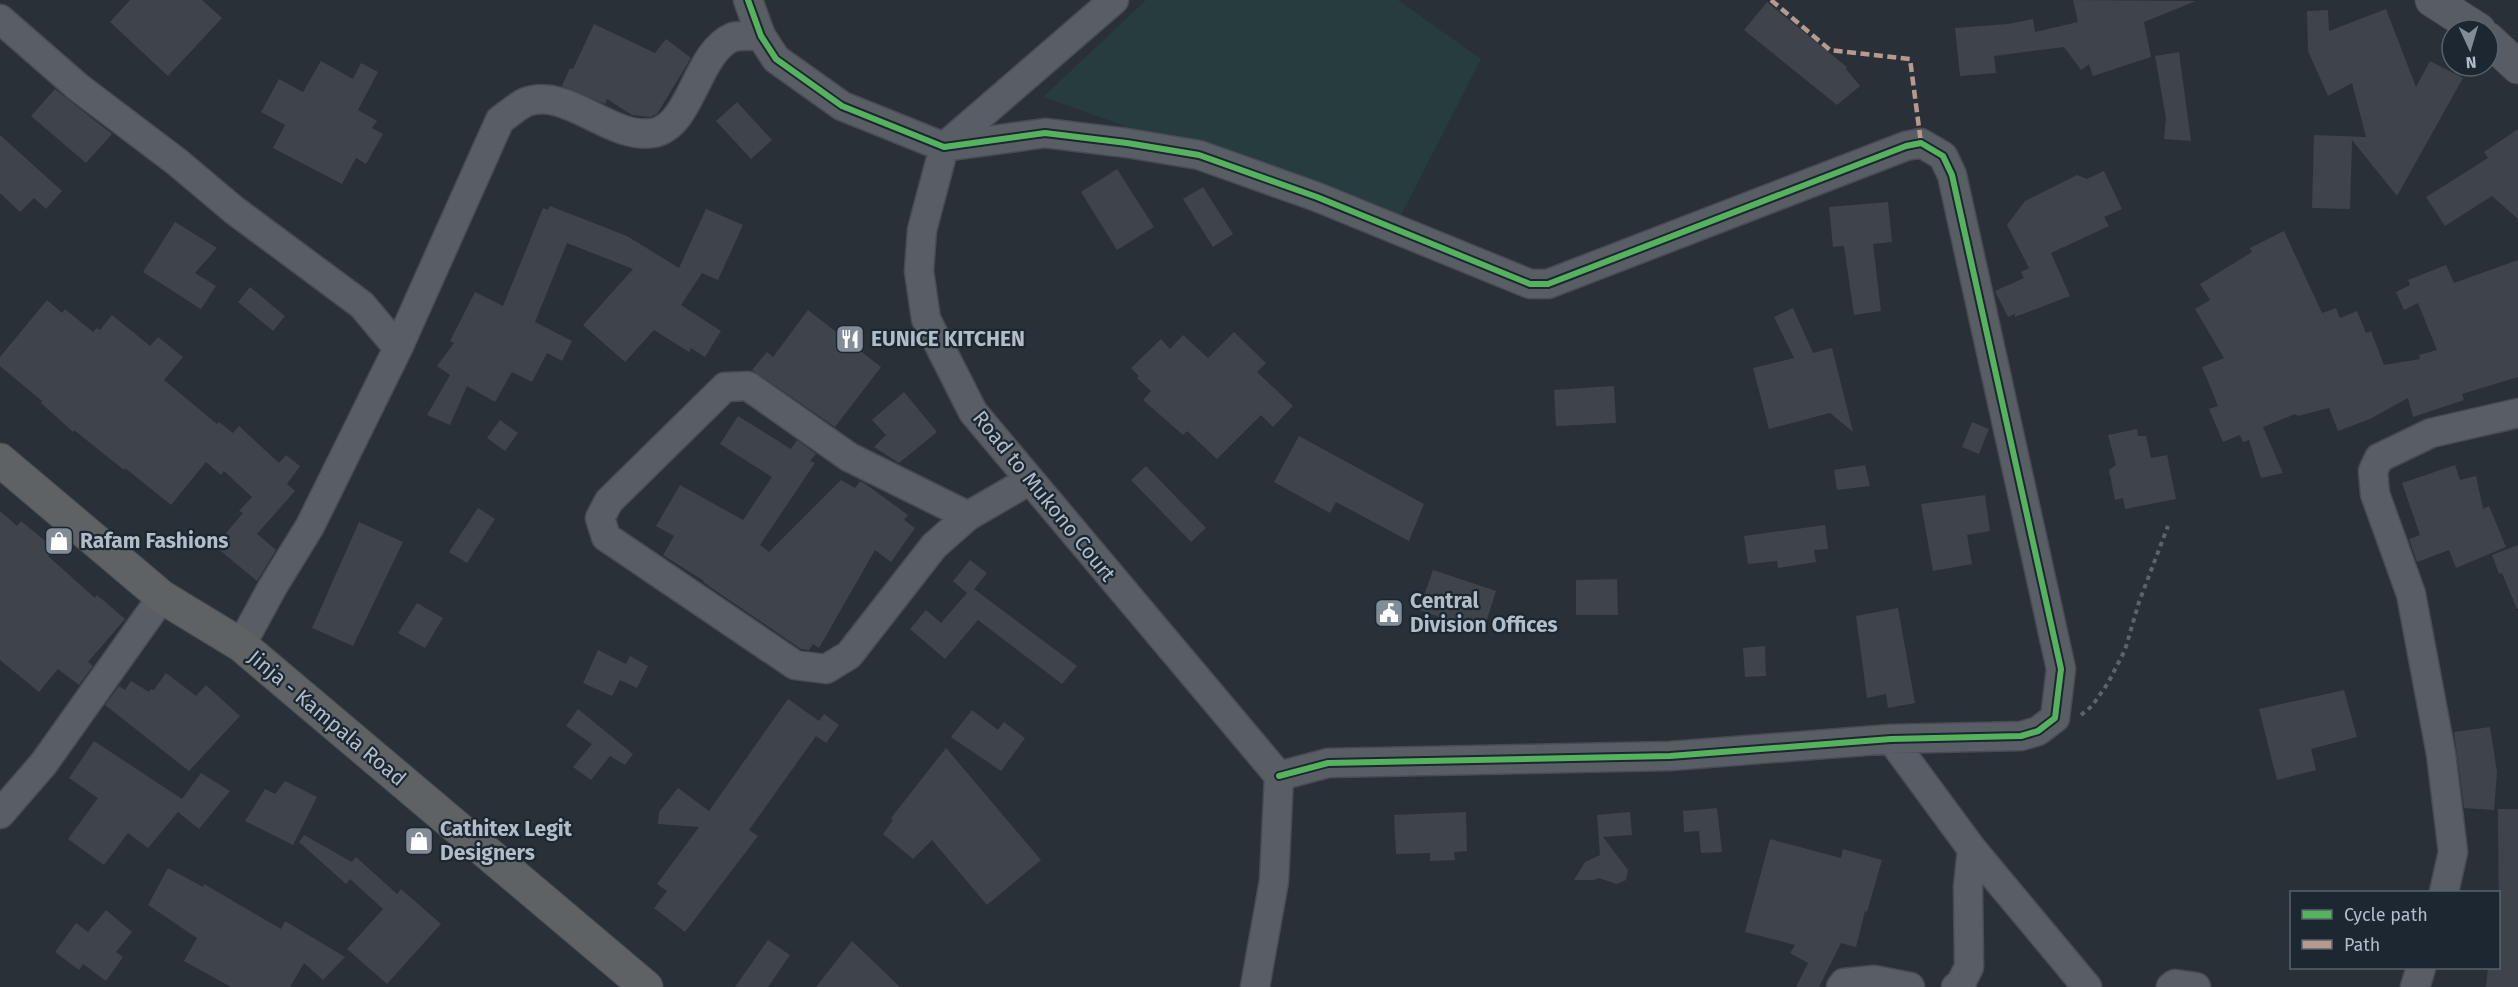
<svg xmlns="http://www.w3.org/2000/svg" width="2518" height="987" font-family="'Fira Sans',sans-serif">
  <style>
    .green { fill: #263c3d }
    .building { fill: #3e444a }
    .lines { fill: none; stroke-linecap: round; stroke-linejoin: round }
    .street-casing { stroke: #474c52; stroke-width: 31 }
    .secondary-casing { stroke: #474c52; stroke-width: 35 }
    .highway-casing { stroke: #464c53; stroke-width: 35 }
    .path { stroke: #5c6369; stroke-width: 4; stroke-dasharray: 4.5 4.5; stroke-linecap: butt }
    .street { stroke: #595e65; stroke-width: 28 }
    .secondary { stroke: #585d63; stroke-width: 33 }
    .highway { stroke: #5e6264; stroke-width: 33 }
    .quiet { stroke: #b69a8f; stroke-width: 4.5; stroke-dasharray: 9 4.5; stroke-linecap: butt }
    .cycleway-casing { stroke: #1c2732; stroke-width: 10 }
    .cycleway { stroke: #56b35d; stroke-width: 6 }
    .labels { text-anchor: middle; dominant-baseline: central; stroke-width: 4.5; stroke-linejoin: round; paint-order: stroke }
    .poi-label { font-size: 21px; font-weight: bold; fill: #b2bdc9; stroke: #1c2732; text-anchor: start }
    .street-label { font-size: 21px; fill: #b2bdc9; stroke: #1c2732 }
  </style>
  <rect width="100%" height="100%" fill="#293037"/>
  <path class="green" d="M1146,0H1398L1481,59L1397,223L1043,97Z"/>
  <path class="building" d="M130,0H202L222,18L168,76L110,22Z
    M2073,0L2196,1L2144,22L2151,57L2093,76L2089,64L2081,70L2064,47L1994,56L1996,73L1960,76L1955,28L2008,24L2033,19L2035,32L2078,22Z
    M1767,2L1847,67L1846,69L1860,86L1837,105L1744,30Z
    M2386,9L2416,87L2430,61L2463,78L2397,196L2352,140L2350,209L2312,208L2314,135L2366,137L2352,83L2328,96L2308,51L2307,11L2328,10L2329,31Z
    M594,24L655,53L666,39L691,58L657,114L650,117L632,115L607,99L605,104L562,86L570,68L573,69Z
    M2179,52L2191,141L2164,139L2166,118L2155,56Z
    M321,61L353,79L361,63L378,72L358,110L377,121L372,128L383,134L366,164L356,158L342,184L273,148L285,125L261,112L279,79L303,92Z
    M55,89L112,134L86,163L31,116Z
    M737,102L772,140L751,159L716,121Z
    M2518,129V219L2492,196L2445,226L2426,197L2488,158L2484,152Z
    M0,135L62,191L46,209L34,198L20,212L0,193Z
    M1117,169L1154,227L1117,250L1081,192Z
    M2104,171L2122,209L2104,217L2109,226L2051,253L2070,296L2015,317V314L2008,317L1995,291L2024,278L2021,272L2029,268L2007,225L2025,201L2077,175L2087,179Z
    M1203,187L1233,234L1213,247L1183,199Z
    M1888,202L1892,242L1873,244L1881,311L1854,315L1844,246L1833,247L1829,207Z
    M550,206L627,236L679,268L706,209L743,225L718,280L702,273L681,305L721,331L705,357L691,348L689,352L654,330L625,362L583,325L633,269L567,243L535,322L572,341L562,361L547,353L532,382L512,372L495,402L467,386L450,425L427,415L450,375L437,366L454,343L450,341L475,292L503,306L543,208L548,210Z
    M175,222L217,248L195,273L216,286L201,309L143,272Z
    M2284,231L2322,313L2336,308L2340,318L2357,311L2366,333L2371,331L2384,365L2420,359L2419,355L2437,350L2418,303L2404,310L2396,292L2410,285L2408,280L2446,265L2454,283L2518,260V377L2462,394L2464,400L2413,417L2408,398L2370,419L2338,431L2329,408L2298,416L2295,414L2263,427L2283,473L2261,478L2249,440L2243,442L2240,435L2223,442L2209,409L2218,406L2202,367L2224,358L2195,309L2210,300L2200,284L2252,252L2250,248Z
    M250,287L285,316L273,331L238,302Z
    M47,300L62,313L65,309L93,332L97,328L100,330L112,315L150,346L158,337L183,357L164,380L217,424L219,422L233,433L239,426L279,463L286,455L300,466L287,484L295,491L257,534L276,550L257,581L215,546L243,513L239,511L252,497L224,471L221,475L206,462L171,505L125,468L124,470L74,430L73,432L41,403L42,401L0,366V357Z
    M1793,308L1813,353L1832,348L1853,432L1830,413L1769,429L1753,368L1794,358L1774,317Z
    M808,310L881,367L835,427L752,370L767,352L773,357Z
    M1234,332L1266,363L1257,372L1293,406L1273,427L1261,415L1217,459L1187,431L1183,435L1143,400L1151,391L1137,378L1139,376L1131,368L1161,339L1170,349L1183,335L1208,358Z
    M1614,386L1616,423L1556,426L1554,390Z
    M904,392L937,432L899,463L874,447L886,435L872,420Z
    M738,416L791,449L797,440L816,454L810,461L815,463L760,545L769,552L841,480L855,488L860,481L864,483L908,515L904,520L915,528L891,562L875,550L819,648L813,644L809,650L801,649L703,582L704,581L663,555L674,536L656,526L680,485L743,520L772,477L720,444Z
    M500,420L518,433L505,451L487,438Z
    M1972,422L1989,429L1979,454L1962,447Z
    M2137,429L2138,436H2146L2151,458L2167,455L2176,499L2125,509L2123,498L2115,500L2109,470L2116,465L2108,435Z
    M1299,436L1424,504L1409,541L1336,502L1330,513L1274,482Z
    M1865,465L1870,486L1837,490L1834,470Z
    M2455,465L2460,480L2476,476L2483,509L2489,506L2506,547L2456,568L2449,550L2417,562L2409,539L2420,535L2402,483Z
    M1146,466L1206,528L1191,542L1131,480Z
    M1985,495L1990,531L1967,535L1972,564L1933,571L1921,504Z
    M478,508L495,519L467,563L449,552Z
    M0,511L17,526L21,521L55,549L48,556L95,598L97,595L125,619L88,662L93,666L79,685L58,669L39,692L0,660Z
    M359,522L403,542L353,646L312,628Z
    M1825,525L1828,549L1814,550L1816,562L1778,568L1777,561L1748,564L1744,536Z
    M2518,545V609H2517L2502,573L2499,574L2492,555Z
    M970,560L987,573L974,589L1077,666L1062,684L978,620L945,659L910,629L926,610L941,623L967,593L953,581Z
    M1433,570L1496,591L1483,632L1419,610Z
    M1617,579L1618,615H1576V580Z
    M417,603L443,618L425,648L398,633Z
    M1898,608L1915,703L1888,708L1886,694L1867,698L1856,616Z
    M1765,646L1766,676L1745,677L1743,648Z
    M598,650L626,664L630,656L648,666L637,688L620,680L612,696L583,683Z
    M166,673L196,696L206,685L240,716L189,771L105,705L119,686L125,690L131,681L149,692L151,689L154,690Z
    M2344,690L2357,737L2311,749L2316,770L2277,780L2259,709Z
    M788,699L819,721L824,714L839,725L826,743L816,736L749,830L758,836L685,932L654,908L667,891L657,884L699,827L658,824L659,812L678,788L709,811Z
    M578,709L633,754L625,765L610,756L591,780L573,767L592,744L566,726Z
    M972,710L998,730L1004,722L1025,738L1001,771L951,737Z
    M2490,727L2497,772L2494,810L2464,808L2454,732Z
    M94,741L182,799L201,773L230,791L199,829L178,812L148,848L128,833L104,865L68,839L98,798L69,778Z
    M946,748L1041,860L987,905L932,840L913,859L883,834L893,820L891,818Z
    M285,781L317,797L293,845L245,821L265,789L275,794Z
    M1717,808L1722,852L1701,853L1699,831L1684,832L1683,811Z
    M2498,809H2518V987H2486L2488,968H2499Z
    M1466,812L1467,851L1454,852L1455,860L1430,861V853L1396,854L1394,815Z
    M1630,812L1632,835L1603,837L1628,870L1626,880L1617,884L1599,878L1594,880H1574L1585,862L1600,855L1597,815Z
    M304,835L352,862L356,857L397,894L401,889L441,924L387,984L347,949L383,909L350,879L346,884L299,842Z
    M1770,839L1841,858L1843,849L1882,860L1867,912L1865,911L1856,947L1841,943L1819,987H1796L1808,963L1790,953L1795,945L1745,932Z
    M168,868L203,887L204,884L281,929L285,921L345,957L323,980L304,963L290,987H231L184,961L197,938L148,905Z
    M106,910L132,932L116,952L123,957L106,981L83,964L79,970L55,952L76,923L88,932Z
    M768,940L790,955L768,987H735Z
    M852,941L900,987H816Z"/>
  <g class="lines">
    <g class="street-casing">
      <path id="street" d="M748,0L761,36L776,59L842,106L944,147L1045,133L1127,143L1199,155L1317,197L1530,284H1548L1574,274L1906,146L1921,143L1943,156L1952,175L2061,669L2055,718L2038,731L2021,736L1891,739L1670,756L1328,763L1279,776
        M1114,0L944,147L922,230L919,271L926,319L973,412L1279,776L1274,881L1255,987
        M0,19L78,87L177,162L234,210L362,305L398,348L310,526L272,588L241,645
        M398,348L500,120C508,115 517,106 526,102C568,87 610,140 653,133C692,126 696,52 733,37C741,35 753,36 761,36
        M968,516L849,457L748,386L725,387L609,501L600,518L606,537L795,665L826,669L849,655L934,546L968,516L1030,480
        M1891,739L1972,849L2087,987
        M0,814L44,763L162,597
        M2444,892L2453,852L2441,754L2411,594L2375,494L2373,471L2379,458L2431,433L2518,413
        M1841,987L1844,983L1874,980L1910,987
        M1956,987L1961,983L1969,967L1968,887L1972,849
        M2171,987L2175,984L2196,987
        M2415,987L2421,968"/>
    </g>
    <g class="secondary-casing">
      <path id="secondary" d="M2432,0L2479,30
        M2488,39L2518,67"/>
    </g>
    <g class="highway-casing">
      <path id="highway" d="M0,460L162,597L241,645L646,987"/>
    </g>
    <path class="path" d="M2081,715L2092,706L2108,683L2125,650L2139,602L2168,526"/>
    <use href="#street" class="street"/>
    <use href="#secondary" class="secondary"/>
    <use href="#highway" class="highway"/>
    <path class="quiet" d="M1771,0L1830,50L1910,59L1921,143"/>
    <g class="cycleway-casing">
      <path id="cycleway" d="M748,0L761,36L776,59L842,106L944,147L1045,133L1127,143L1199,155L1317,197L1530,284H1548L1574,274L1906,146L1921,143L1943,156L1952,175L2061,669L2055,718L2038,731L2021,736L1891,739L1670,756L1328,763L1279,776"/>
    </g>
    <use href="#cycleway" class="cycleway"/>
  </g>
  <defs>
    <g id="restaurant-square" transform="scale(1.5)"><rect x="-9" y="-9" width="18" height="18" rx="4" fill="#828c96" stroke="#1c2732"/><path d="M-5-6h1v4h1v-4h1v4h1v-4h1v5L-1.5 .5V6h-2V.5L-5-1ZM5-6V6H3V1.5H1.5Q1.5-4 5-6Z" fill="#fff"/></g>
    <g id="shop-square" transform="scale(1.5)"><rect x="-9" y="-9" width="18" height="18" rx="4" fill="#828c96" stroke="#1c2732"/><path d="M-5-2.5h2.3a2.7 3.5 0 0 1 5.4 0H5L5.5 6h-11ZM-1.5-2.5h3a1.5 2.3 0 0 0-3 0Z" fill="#fff"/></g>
    <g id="civic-square" transform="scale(1.5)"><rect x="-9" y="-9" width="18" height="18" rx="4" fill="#828c96" stroke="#1c2732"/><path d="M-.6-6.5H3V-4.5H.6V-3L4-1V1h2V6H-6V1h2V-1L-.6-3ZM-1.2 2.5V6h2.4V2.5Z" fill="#fff"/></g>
  </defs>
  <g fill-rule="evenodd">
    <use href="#restaurant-square" x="850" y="339"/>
    <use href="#shop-square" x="59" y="541"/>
    <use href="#civic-square" x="1389" y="613"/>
    <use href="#shop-square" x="419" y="841"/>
  </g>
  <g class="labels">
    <g class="poi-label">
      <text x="871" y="339">EUNICE KITCHEN</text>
      <text x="80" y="541">Rafam Fashions</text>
      <text x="1410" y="601">Central<tspan x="1410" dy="24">Division Offices</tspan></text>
      <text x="440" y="829">Cathitex Legit<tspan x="440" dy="24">Designers</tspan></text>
    </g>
    <g class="street-label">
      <text transform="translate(1044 496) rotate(51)">Road to Mukono Court</text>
      <text transform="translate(327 718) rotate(40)">Jinja - Kampala Road</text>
    </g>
  </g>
  <rect x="2290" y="891" width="210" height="78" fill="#1c2732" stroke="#58636e" stroke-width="1.5"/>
  <rect x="2302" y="910" width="30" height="9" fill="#56b35d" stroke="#58636e" stroke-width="1.5"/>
  <text x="2344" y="921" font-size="18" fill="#b2bdc9">Cycle path</text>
  <rect x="2302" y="940" width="30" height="9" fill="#b69a8f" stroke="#58636e" stroke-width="1.5"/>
  <text x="2344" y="951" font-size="18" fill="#b2bdc9">Path</text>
  <g transform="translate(2470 48) rotate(176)"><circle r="28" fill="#1c2732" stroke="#58636e" stroke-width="1.5"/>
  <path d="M0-4.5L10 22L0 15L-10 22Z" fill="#828c96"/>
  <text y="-9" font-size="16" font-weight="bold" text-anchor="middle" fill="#b2bdc9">N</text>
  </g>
</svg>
